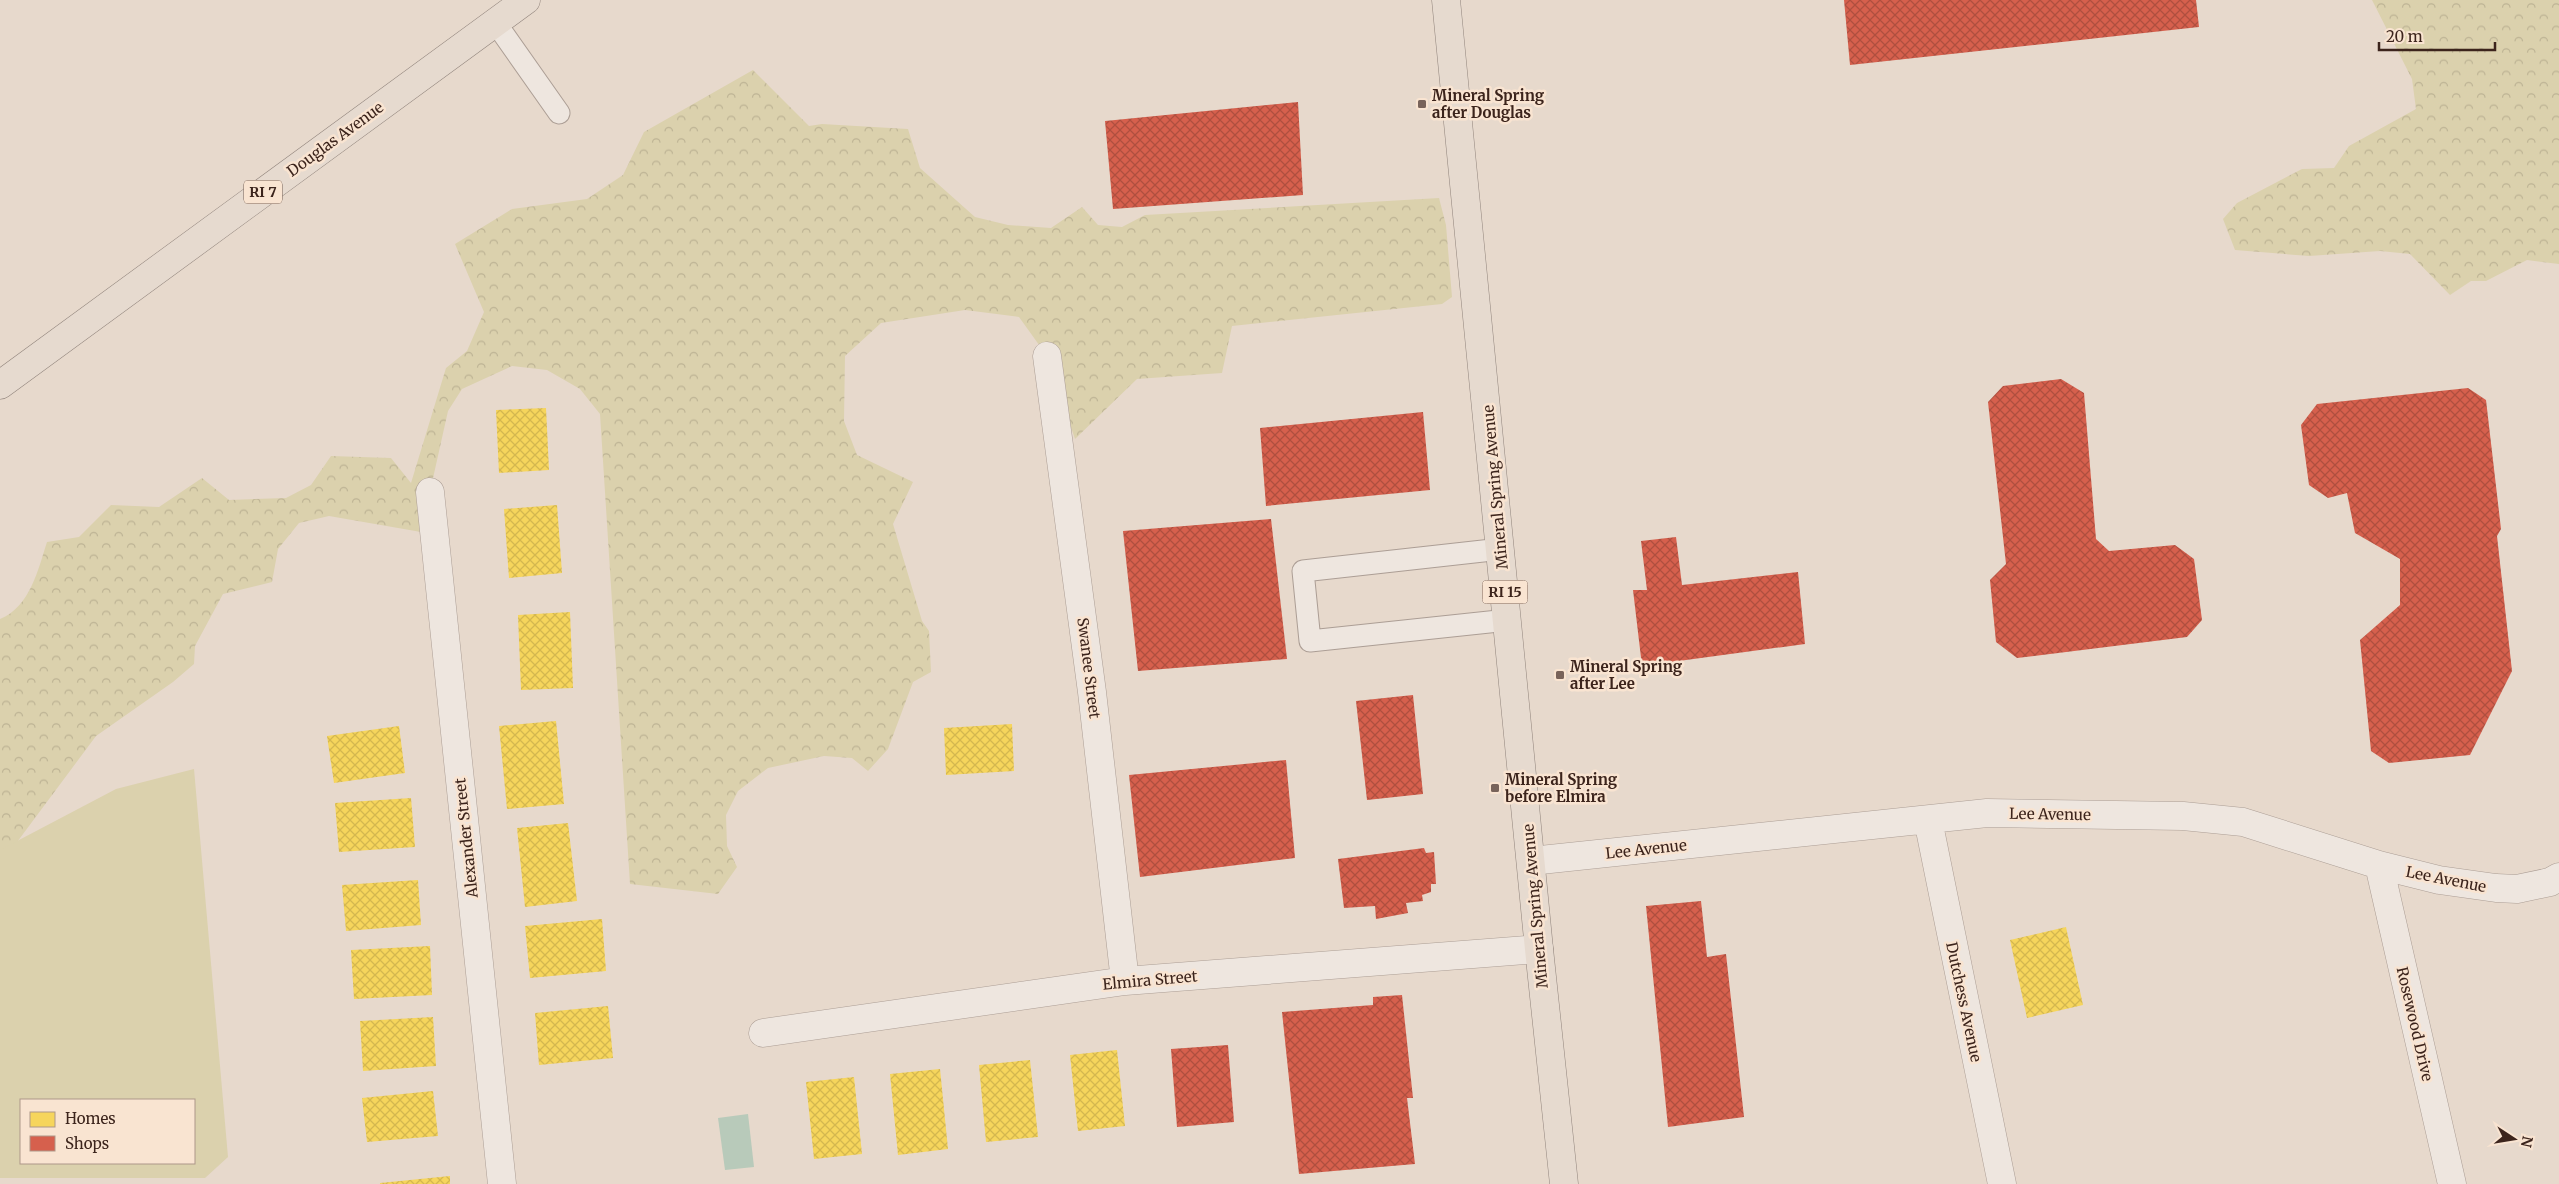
<svg xmlns="http://www.w3.org/2000/svg" width="2559" height="1184" font-family="Merriweather,serif">
  <style>
    .forest { fill: url(#forest-crowns) }
    .pitch { fill: #dbd1ad; fill-rule: evenodd }
    .water { fill: #b8caba }
    .homes { fill: url(#homes-cross-hatch) }
    .shops { fill: url(#shops-cross-hatch) }
    .lines { fill: none; stroke-linecap: round; stroke-linejoin: round }
    .service-casing { stroke: #ac9e95; stroke-width: 23 }
    .minor-casing { stroke: #ac9e95; stroke-width: 29 }
    .primary-casing { stroke: #91847c; stroke-width: 29 }
    .service { stroke: #eee6df; stroke-width: 21 }
    .minor { stroke: #eee6df; stroke-width: 28 }
    .primary { stroke: #e6dacf; stroke-width: 28 }
    .poi-dot { fill: #78635a; stroke: #f9e4d1; stroke-width: 2 }
    .labels { text-anchor: middle; dominant-baseline: central; stroke-width: 5; stroke-linejoin: round; paint-order: stroke }
    .shield { fill: #f9e4d1; stroke: #755e52; stroke-width: 1 }
    .shield-label { font-size: 14px; font-weight: bold; fill: #3c241c }
    .poi-label { font-size: 15px; font-weight: bold; fill: #3c241c; stroke: #f9e4d1; text-anchor: start }
    .street-label { font-size: 15px; fill: #3c241c; stroke: #f9e4d1 }
  </style>
  <defs>
    <pattern id="forest-crowns" width="20" height="18" patternUnits="userSpaceOnUse" patternTransform="scale(1.25)"><rect width="20" height="18" fill="#dbd1ad"/><path d="M2 6a3 3 0 1 1 6 0M12 15a3 3 0 1 1 6 0" fill="none" stroke="#bdb394"/></pattern>
    <pattern id="homes-cross-hatch" width="8" height="8" patternUnits="userSpaceOnUse" patternTransform="scale(1.25)"><rect width="8" height="8" fill="#f6d55c"/><path d="M0 0l8 8M0 8l8-8" fill="none" stroke="#d4b74f"/></pattern>
    <pattern id="shops-cross-hatch" width="8" height="8" patternUnits="userSpaceOnUse" patternTransform="scale(1.25)"><rect width="8" height="8" fill="#d6604d"/><path d="M0 0l8 8M0 8l8-8" fill="none" stroke="#af4f3f"/></pattern>
  </defs>
  <rect width="100%" height="100%" fill="#e7d9cc"/>
  <path class="forest" d="M2372,0H2559V264L2527,260L2486,281H2471L2450,295L2410,254L2380,251L2309,256L2235,250L2223,219L2237,203L2302,169L2334,168L2349,146L2416,109L2412,79Z
    M753,70L809,126L822,124L908,129L920,168L975,217L1008,225L1051,228L1082,207L1098,225L1122,227L1145,215L1439,198L1446,225L1452,297L1442,304L1232,326L1222,373L1137,379L1075,439L1047,356L1019,317L965,310L881,323L845,356L844,421L857,455L913,482L893,524L922,621L929,631L931,672L913,682L888,749L868,771L852,758L824,756L768,768L738,791L726,815L727,846L737,867L718,894L630,884L600,414L580,389L547,370L512,366L462,389L448,411L421,532L329,516L299,523L278,549L272,582L223,594L195,646L194,664L173,682L96,736L0,865V619C30,607 38,570 47,542L79,537L111,505L159,507L202,478L229,500L286,498L311,485L331,456L391,458L411,483L446,368L467,351L484,312L455,244L512,209L587,199L623,175L644,132Z"/>
  <path class="pitch" d="M194,769L228,1157L205,1178H0V850L116,789ZM21,1100H194V1163H21Z"/>
  <path class="water" d="M748,1114L754,1167L725,1170L718,1118Z"/>
  <path class="homes" d="M546,408L549,470L499,473L496,410Z
    M557,505L562,573L509,578L504,509Z
    M570,612L573,688L521,690L518,615Z
    M556,721L564,804L507,809L499,726Z
    M1012,724L1014,771L946,775L944,728Z
    M399,726L405,773L334,783L327,736Z
    M411,798L415,847L339,852L335,803Z
    M568,823L577,901L525,907L517,828Z
    M418,880L421,925L346,931L342,885Z
    M602,919L606,971L530,978L525,926Z
    M2066,927L2083,1005L2027,1018L2010,940Z
    M430,946L432,995L354,999L351,950Z
    M608,1006L613,1058L539,1065L535,1013Z
    M433,1017L436,1066L363,1071L360,1021Z
    M1117,1050L1125,1126L1078,1131L1070,1055Z
    M1030,1060L1038,1137L986,1142L979,1065Z
    M940,1069L948,1149L898,1155L890,1074Z
    M854,1077L862,1154L814,1159L806,1082Z
    M433,1091L438,1136L367,1142L362,1098Z
    M450,1176V1184H380V1183Z"/>
  <path class="shops" d="M1844,0H2196L2199,27L1850,65Z
    M1298,102L1303,195L1113,209L1105,121Z
    M2061,379L2084,393L2096,539L2109,551L2175,545L2194,559L2202,620L2187,637L2017,658L1996,642L1990,580L2006,564L1988,402L2003,386Z
    M2468,388L2486,400L2501,529L2497,536L2512,671L2470,755L2389,763L2371,751L2360,640L2400,605V559L2355,533L2347,493L2328,498L2309,485L2301,425L2317,404Z
    M1423,412L1430,490L1266,506L1260,428Z
    M1271,519L1287,659L1138,671L1123,531Z
    M1676,537L1682,585L1798,572L1805,644L1642,666L1633,590H1647L1641,541Z
    M1413,695L1423,794L1367,800L1356,701Z
    M1286,760L1295,858L1140,877L1129,775Z
    M1424,848L1426,853L1434,852L1436,884H1431V892L1422,895L1423,901L1406,903L1408,913L1376,919L1375,906L1344,908L1338,859Z
    M1701,901L1707,957L1726,954L1744,1117L1668,1127L1646,906Z
    M1402,995L1413,1098H1407L1415,1164L1299,1174L1282,1012L1373,1005V997Z
    M1228,1045L1234,1122L1177,1127L1171,1049Z"/>
  <g class="lines">
    <g class="service-casing">
      <path id="service" d="M495,22L559,113
        M1501,549L1303,571L1310,641L1508,620"/>
    </g>
    <g class="minor-casing">
      <path id="minor" d="M1047,356L1092,692L1125,981
        M430,492L502,1184
        M1928,820L2002,1184
        M1531,861L1987,813L2183,816L2243,822L2379,865L2439,880L2496,888L2517,889L2550,882L2559,877
        M2379,865L2452,1184
        M763,1033L1125,981L1539,949"/>
    </g>
    <g class="primary-casing">
      <path id="primary" d="M1446,0L1539,949L1564,1184
        M0,385L526,0"/>
    </g>
    <use href="#service" class="service"/>
    <use href="#minor" class="minor"/>
    <use href="#primary" class="primary"/>
  </g>
  <g class="poi-dot">
    <rect x="1417" y="99" width="10" height="10" rx="2.5"/>
    <rect x="1555" y="670" width="10" height="10" rx="2.5"/>
    <rect x="1490" y="783" width="10" height="10" rx="2.5"/>
  </g>
  <g class="labels">
    <g class="shield">
      <rect x="244" y="180.5" width="38" height="23" rx="4"/>
      <rect x="1482.5" y="580.5" width="45" height="23" rx="4"/>
    </g>
    <g class="shield-label">
      <text x="263" y="192">RI 7</text>
      <text x="1505" y="592">RI 15</text>
    </g>
    <g class="poi-label">
      <text x="1432" y="95">Mineral Spring<tspan x="1432" dy="17">after Douglas</tspan></text>
      <text x="1570" y="666">Mineral Spring<tspan x="1570" dy="17">after Lee</tspan></text>
      <text x="1505" y="779">Mineral Spring<tspan x="1505" dy="17">before Elmira</tspan></text>
    </g>
    <g class="street-label">
      <text transform="translate(335 139) rotate(-36)">Douglas Avenue</text>
      <text transform="translate(1495 487) rotate(-95)">Mineral Spring Avenue</text>
      <text transform="translate(1089 668) rotate(83)">Swanee Street</text>
      <text transform="translate(2050 814) rotate(1)">Lee Avenue</text>
      <text transform="translate(466 838) rotate(-96)">Alexander Street</text>
      <text transform="translate(1646 849) rotate(-6)">Lee Avenue</text>
      <text transform="translate(2446 879) rotate(11)">Lee Avenue</text>
      <text transform="translate(1535 906) rotate(-95)">Mineral Spring Avenue</text>
      <text transform="translate(1150 980) rotate(-5)">Elmira Street</text>
      <text transform="translate(1964 1002) rotate(78)">Dutchess Avenue</text>
      <text transform="translate(2415 1024) rotate(77)">Rosewood Drive</text>
    </g>
  </g>
  <rect x="20" y="1099" width="175" height="65" fill="#f9e4d1" stroke="#ad9789"/>
  <rect x="30" y="1112" width="25" height="15" fill="#f6d55c" stroke="#ad9789"/>
  <text x="65" y="1124" font-size="15" fill="#3c241c">Homes</text>
  <rect x="30" y="1136" width="25" height="15" fill="#d6604d" stroke="#ad9789"/>
  <text x="65" y="1149" font-size="15" fill="#3c241c">Shops</text>
  <g transform="translate(2514 1139) rotate(102)" stroke="#f9e4d1" stroke-width="4" paint-order="stroke">
  <path d="M0-4L9 19L0 12L-9 19Z" fill="#3c241c"/>
  <text y="-8" font-size="14" font-weight="bold" text-anchor="middle" fill="#3c241c">N</text>
  </g>
  <path d="M2379 42v8h116v-8" fill="none" stroke="#3c241c" stroke-width="2.5"/>
  <text x="2386" y="42" font-size="15" fill="#3c241c" stroke="#f9e4d1" stroke-width="4" paint-order="stroke">20 m</text>
</svg>
